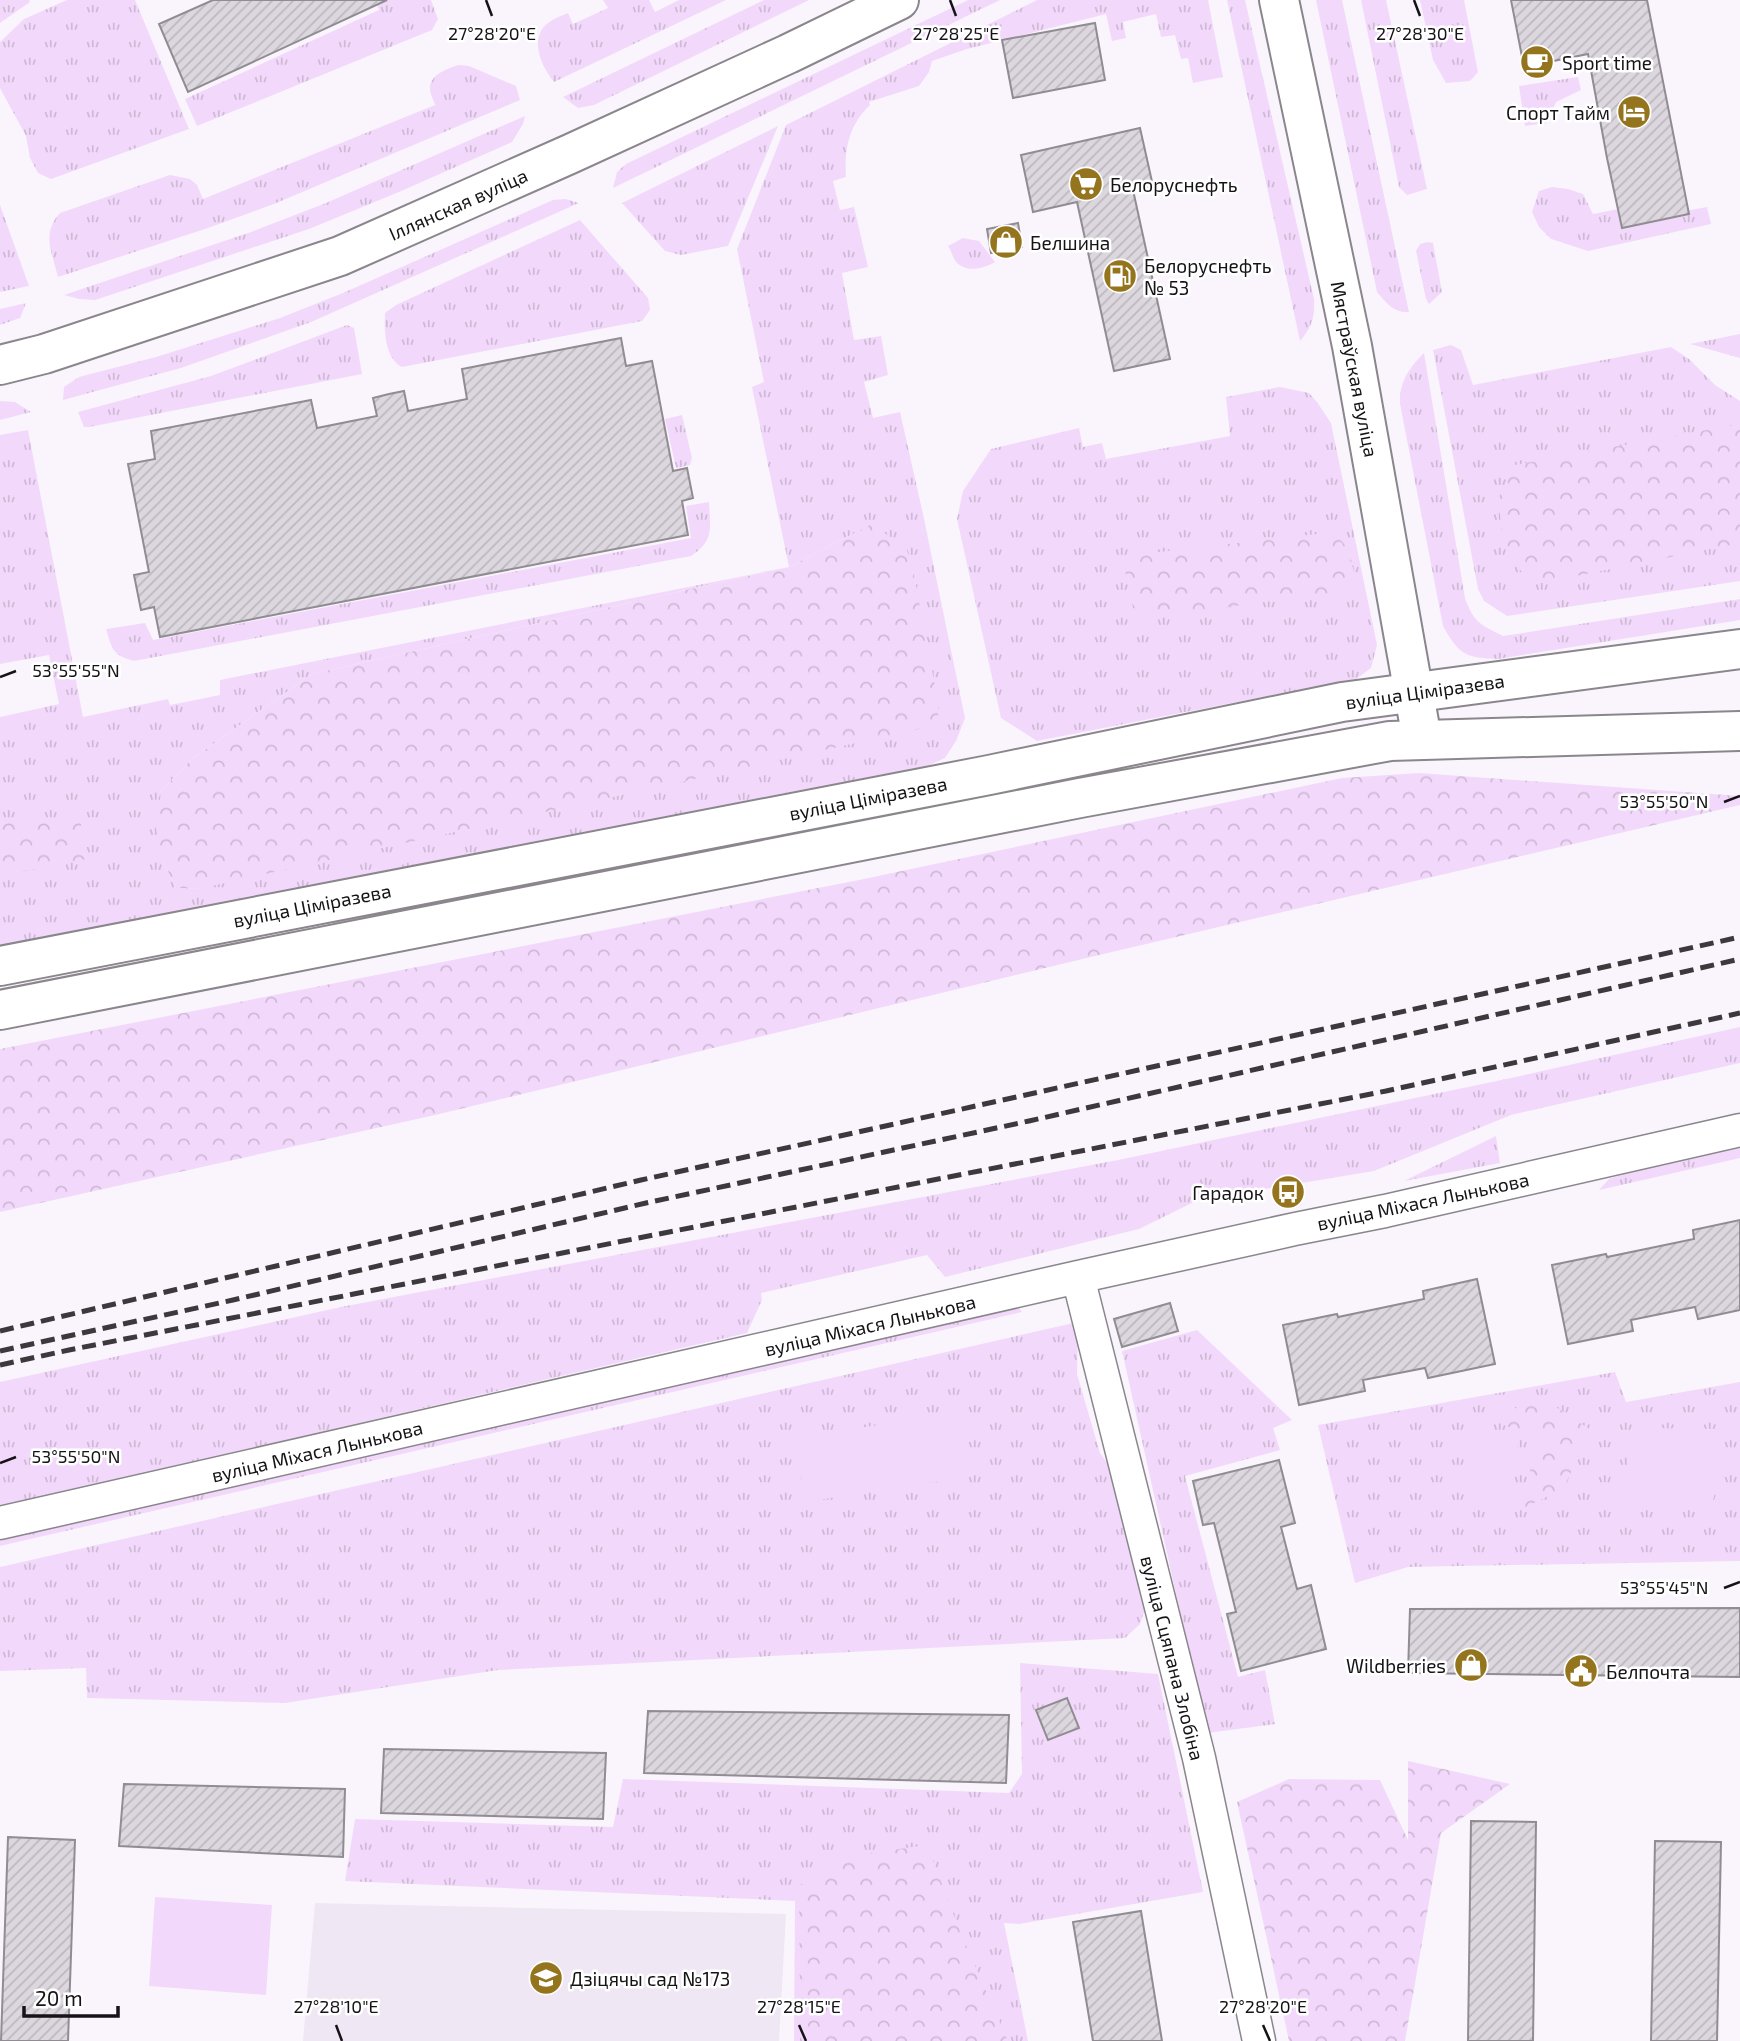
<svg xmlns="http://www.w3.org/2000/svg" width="1740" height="2041" font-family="'Exo 2',sans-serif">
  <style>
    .built { fill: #f0e7f4 }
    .grass { fill: url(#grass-tufts); fill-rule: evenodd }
    .forest { fill: url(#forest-crowns) }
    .green { fill: #f2d9fb }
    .building { fill: url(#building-hatch); stroke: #908c92; stroke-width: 2 }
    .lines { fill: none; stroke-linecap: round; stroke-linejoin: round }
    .minor-casing { stroke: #8a868c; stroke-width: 35 }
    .tertiary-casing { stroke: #8a868c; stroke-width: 42 }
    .primary-casing { stroke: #8a868c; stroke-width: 42 }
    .minor { stroke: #fff; stroke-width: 32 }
    .tertiary { stroke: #fff; stroke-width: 38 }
    .primary { stroke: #fff; stroke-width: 38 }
    .rail { stroke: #3c393d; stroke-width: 5; stroke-dasharray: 14 7; stroke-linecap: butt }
    .ticks { fill: none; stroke: #151316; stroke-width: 2.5 }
    .labels { text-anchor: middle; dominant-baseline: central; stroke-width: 5; stroke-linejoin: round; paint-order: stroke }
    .poi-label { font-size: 19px; fill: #151316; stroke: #fff; text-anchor: start }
    .street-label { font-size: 19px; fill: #151316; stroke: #fff }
    .ticks-label { font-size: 18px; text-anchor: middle; fill: #151316; stroke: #fff; stroke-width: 5; stroke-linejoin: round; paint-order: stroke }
  </style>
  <defs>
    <pattern id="grass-tufts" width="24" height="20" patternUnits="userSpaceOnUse" patternTransform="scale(1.75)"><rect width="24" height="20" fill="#f2d9fb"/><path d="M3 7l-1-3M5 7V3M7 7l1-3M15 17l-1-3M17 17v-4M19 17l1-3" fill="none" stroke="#cfb9d6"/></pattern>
    <pattern id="forest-crowns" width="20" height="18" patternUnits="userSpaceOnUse" patternTransform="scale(1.75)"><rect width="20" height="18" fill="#f2d9fb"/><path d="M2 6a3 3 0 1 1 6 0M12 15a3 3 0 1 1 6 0" fill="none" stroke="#cfb9d6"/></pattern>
    <pattern id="building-hatch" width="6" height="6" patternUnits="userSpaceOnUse" patternTransform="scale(1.75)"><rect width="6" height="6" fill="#dcd7de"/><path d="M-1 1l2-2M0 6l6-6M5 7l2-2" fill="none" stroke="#bcb8be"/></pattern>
  </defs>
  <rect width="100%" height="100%" fill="#faf5fc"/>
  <path class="built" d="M315,1903L786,1914L779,2041H303Z"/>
  <path class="grass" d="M0,0H29L30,2L0,23Z
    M67,0H135L189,129L51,179L38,173L30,158L26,136L0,88V42L24,19Z
    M375,0H431L438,19L432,30L197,126L185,99L379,10Z
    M603,0H649L655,12L679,0H726L554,82C544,69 532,48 541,31C546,21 559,17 568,13L573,24L608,8Z
    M764,0H809L594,105L578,108L563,97Z
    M968,0H1000L613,188L617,172L626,164Z
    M1037,0H1208L1223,77L1193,83L1188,58L1181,59L1175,35L1161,37L1156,14L1123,22L1126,38L1112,41L1106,14L967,49L932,61L929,72L919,86L869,102L870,105C849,125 844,149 846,177L833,181L840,210L854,207L868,267L842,273L854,340L881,336L888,375L864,382L873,418L900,412L923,514L965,718L956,741L945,758L921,769L0,950V717L59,704L49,655L0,664V435L28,430L83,717L168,699L170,705L220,695V680L789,567L752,387L764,382L737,249L786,125ZM870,525L198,889L176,888L162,859L161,791L192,759L312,674L789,567Z
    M1227,0H1245L1314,299C1315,317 1312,327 1300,341Z
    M1316,0H1342L1409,312C1394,313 1387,304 1377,292Z
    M1361,0H1386L1427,189L1407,195L1399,187Z
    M1420,0H1464L1478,72L1470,81L1446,83L1433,60Z
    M459,65L469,66L516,86L520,100L274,204L208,228L58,277C52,252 41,234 60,213L170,175L190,179L197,185L203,199L435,105C434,101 430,94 430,89C429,75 448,68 459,65Z
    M1578,77L1581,90L1556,102L1547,123L1525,126L1519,86Z
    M525,116L523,124L512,142L399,192L309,229L95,300L79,299L64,295L251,232L326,203Z
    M778,126L728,246L681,255L665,251L622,203Z
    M1552,187L1568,189L1583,194L1593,214L1623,208L1626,222L1707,207L1711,224L1588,251L1551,239L1539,227L1532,212L1539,191Z
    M565,199L579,203L311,322L181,368L63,400L64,387L79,377L156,357L280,318L343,293L553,200Z
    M0,205L29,286L0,292Z
    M580,220L648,298L650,310L642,321L402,367C385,359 384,331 385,313L396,305Z
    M963,238L979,241L995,262C983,269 967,273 956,262C953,258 951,250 948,246Z
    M1427,242L1433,243L1442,292L1429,304L1426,299L1416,251L1420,244Z
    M26,303L20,318L0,325V309Z
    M347,325L354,328L362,374L89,427H84L78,412L211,376Z
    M1740,334V358L1690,344Z
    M1451,345L1461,350L1473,385L1671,347L1689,359L1715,385L1740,401V581L1507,616L1484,601L1478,589L1433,350Z
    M1424,353L1465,598C1474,623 1480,624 1503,636L1740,599V620L1498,659C1466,658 1459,655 1443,626L1400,404C1399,382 1409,368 1424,353Z
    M1280,387L1309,393L1317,402L1331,423L1377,645L1371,668L1356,679L1037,741L1001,718L957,519L963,491L991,449L1079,428L1083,447L1102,443L1106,459L1230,436L1226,397Z
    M0,401L15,402L31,412L0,420Z
    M682,415L692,458L690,465L676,468L665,419Z
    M709,502C710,528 715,540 691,556L134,661C112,655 112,649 106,629L145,623L153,640L691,538L686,506Z
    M1740,1027V1063L1511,1115L1374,1171L1198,1200L1139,1229L945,1277L927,1255L761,1293L762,1300L747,1333L0,1506V1382L341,1307L1118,1160L1511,1078Z
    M1496,1136L1500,1163L1404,1181Z
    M1740,1146V1158L1599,1190L1609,1179L1644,1168Z
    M1017,1305L1022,1312L0,1546V1539Z
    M1078,1322L1077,1374L1100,1453L1113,1471L1145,1609L1140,1624L1125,1638L498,1670L285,1703L87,1698L86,1668L0,1671V1567Z
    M1197,1330L1292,1420L1273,1428L1280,1450L1185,1476L1238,1677L1265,1670L1275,1724L1207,1733L1122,1351Z
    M1615,1372L1626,1402L1740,1382V1561L1408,1567L1355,1583L1318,1425Z
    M1020,1663L1158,1674L1203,1892L1019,1924L1004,1923L1028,2041H794L795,1901L345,1881L355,1819L613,1827L623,1779L1009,1793L1022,1774Z"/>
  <path class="forest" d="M1740,424V543L1531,585L1504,547L1498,499L1515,465Z
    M870,525L905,545L912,564L938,702V715L928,727L198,889L176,888L162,859L156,828L161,791L192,759L312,674L789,567Z
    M1334,532L1349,550L1356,582L1347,591L1160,616L1133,608L1123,561L1142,554Z
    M1419,773L1740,796V805L1095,956L435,1115L0,1212V1049L859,880L1342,778Z
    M80,818L86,859L0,876V820Z
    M1536,1394L1591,1430L1563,1489L1517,1511L1540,1439L1496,1422Z
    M1408,1761L1510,1784L1441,1833L1405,2041H1289L1237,1802L1289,1779L1380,1780L1408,1840Z
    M927,1845L961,1934L1008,2041H958L949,2033L944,2041H800L799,1886L835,1858Z"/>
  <path class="green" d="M962,1412L973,1476L805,1502L795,1438Z
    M1638,1428L1726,1429L1716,1490L1710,1510L1616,1509Z
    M1466,1436L1519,1439L1506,1511L1464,1500Z
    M155,1897L272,1905L266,1995L149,1986Z"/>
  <path class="building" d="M213,0H387L188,92L159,24Z
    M1511,0H1647L1689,214L1622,228L1607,158L1588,54L1524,67Z
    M1095,23L1105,80L1013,98L1002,40Z
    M1140,128L1153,186L1133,190L1170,359L1114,371L1077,202L1033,212L1021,155Z
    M1018,223L1022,247L991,253L987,229Z
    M621,338L626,366L652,361L673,471L687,468L693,498L682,501L688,535L160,637L154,607L141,610L134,575L149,572L128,464L155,459L151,431L311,400L317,428L377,416L373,398L389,394L404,391L408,411L467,399L462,369Z
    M1740,1220V1310L1698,1319L1695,1307L1631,1320L1633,1331L1568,1344L1552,1265L1606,1254L1607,1257L1694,1239L1693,1230Z
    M1477,1279L1495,1364L1428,1378L1425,1368L1363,1380L1365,1391L1299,1405L1283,1325L1337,1314L1338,1317L1424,1299L1423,1291Z
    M1170,1303L1178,1331L1122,1347L1114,1319Z
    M1279,1460L1295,1523L1281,1527L1297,1589L1311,1585L1326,1649L1241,1671L1227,1614L1236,1612L1214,1523L1203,1525L1193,1481Z
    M1740,1608V1677L1408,1673L1410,1609Z
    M1067,1698L1079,1728L1048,1740L1036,1710Z
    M648,1711L1009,1715L1006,1783L644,1773Z
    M384,1749L606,1753L603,1819L381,1813Z
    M124,1784L345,1789L343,1857L119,1846Z
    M1471,1821L1536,1822L1533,2041H1468Z
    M8,1837L75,1840L68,2041H1Z
    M1655,1841L1721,1842L1717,2041H1651Z
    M1141,1911L1162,2041H1093L1073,1922Z"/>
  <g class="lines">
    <g class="minor-casing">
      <path id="minor" d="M1078,1277L1199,1758L1259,2041
        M0,1523L1078,1277L1295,1229L1385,1211L1740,1130"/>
    </g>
    <g class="tertiary-casing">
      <path id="tertiary" d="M1279,0L1352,346L1422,739
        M0,365L44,354L340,256L570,154L788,54L899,0"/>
    </g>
    <g class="primary-casing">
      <path id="primary" d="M0,966L989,775L1342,702L1740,649
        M0,1010L1080,798L1390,741L1740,731"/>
    </g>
    <use href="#minor" class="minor"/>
    <use href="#tertiary" class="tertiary"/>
    <use href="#primary" class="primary"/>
    <path class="rail" d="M0,1331L641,1180L1740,937
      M0,1351L233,1300L646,1203L1029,1121L1740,959
      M0,1365L69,1350L1386,1091L1740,1013"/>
  </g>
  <path class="ticks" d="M486,0L492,16M950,0L956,16M1414,0L1420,16M0,677L16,671M1724,802L1740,796M0,1463L16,1457M1724,1588L1740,1582M336,2025L342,2041M799,2025L806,2041M1263,2025L1270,2041"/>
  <defs>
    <g id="cafe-disc" transform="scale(1.75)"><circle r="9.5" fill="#94741c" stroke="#fff"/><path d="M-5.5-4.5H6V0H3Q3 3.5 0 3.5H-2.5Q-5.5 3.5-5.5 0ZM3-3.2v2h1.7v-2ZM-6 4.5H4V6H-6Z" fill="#fff"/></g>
    <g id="hotel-disc" transform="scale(1.75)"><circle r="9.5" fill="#94741c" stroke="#fff"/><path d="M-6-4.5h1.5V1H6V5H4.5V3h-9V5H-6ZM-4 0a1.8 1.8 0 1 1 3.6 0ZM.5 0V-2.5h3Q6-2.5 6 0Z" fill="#fff"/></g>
    <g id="supermarket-disc" transform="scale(1.75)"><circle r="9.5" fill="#94741c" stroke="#fff"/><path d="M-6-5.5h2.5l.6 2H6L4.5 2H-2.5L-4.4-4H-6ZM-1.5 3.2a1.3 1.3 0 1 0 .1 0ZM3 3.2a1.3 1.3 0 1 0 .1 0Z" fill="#fff"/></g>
    <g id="shop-disc" transform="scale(1.75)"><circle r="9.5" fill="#94741c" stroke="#fff"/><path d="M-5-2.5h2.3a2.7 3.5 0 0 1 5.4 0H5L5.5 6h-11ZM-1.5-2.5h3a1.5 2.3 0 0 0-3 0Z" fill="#fff"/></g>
    <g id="fuel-disc" transform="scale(1.75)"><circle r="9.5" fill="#94741c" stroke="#fff"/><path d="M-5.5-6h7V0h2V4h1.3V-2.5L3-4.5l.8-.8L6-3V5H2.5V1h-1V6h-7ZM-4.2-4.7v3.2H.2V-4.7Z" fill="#fff"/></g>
    <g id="bus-disc" transform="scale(1.75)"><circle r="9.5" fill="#94741c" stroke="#fff"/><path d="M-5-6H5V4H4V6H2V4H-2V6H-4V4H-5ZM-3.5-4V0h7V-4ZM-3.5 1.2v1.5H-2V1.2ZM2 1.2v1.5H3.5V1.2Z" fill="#fff"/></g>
    <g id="civic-disc" transform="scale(1.75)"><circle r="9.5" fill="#94741c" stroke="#fff"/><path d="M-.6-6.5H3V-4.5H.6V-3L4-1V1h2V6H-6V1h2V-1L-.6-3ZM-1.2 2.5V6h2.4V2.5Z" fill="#fff"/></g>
    <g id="school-disc" transform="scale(1.75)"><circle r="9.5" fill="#94741c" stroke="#fff"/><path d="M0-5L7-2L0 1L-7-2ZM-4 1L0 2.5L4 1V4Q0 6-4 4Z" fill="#fff"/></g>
  </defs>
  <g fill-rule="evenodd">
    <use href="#cafe-disc" x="1537" y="62"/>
    <use href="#hotel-disc" x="1634" y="112"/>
    <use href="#supermarket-disc" x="1086" y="184"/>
    <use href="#shop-disc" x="1006" y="242"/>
    <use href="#fuel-disc" x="1120" y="276"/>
    <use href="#bus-disc" x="1288" y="1192"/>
    <use href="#shop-disc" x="1471" y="1665"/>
    <use href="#civic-disc" x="1581" y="1671"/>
    <use href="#school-disc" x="546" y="1978"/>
  </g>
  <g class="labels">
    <g class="poi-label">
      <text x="1562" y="62">Sport time</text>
      <text x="1610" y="112" text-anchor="end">Спорт Тайм</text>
      <text x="1110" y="184">Белоруснефть</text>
      <text x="1030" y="242">Белшина</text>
      <text x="1144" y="265">Белоруснефть<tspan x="1144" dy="22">№ 53</tspan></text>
      <text x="1264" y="1192" text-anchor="end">Гарадок</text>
      <text x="1446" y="1665" text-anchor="end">Wildberries</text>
      <text x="1606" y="1671">Белпочта</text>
      <text x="570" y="1978">Дзіцячы сад №173</text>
    </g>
    <g class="street-label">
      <text transform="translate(458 204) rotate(-24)">Іллянская вуліца</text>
      <text transform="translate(1355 369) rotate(79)">Мястраўская вуліца</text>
      <text transform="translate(1425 691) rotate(-8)">вуліца Ціміразева</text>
      <text transform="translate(868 798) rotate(-11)">вуліца Ціміразева</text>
      <text transform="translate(312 905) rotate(-11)">вуліца Ціміразева</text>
      <text transform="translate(1423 1201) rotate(-12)">вуліца Міхася Лынькова</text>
      <text transform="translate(870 1325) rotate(-13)">вуліца Міхася Лынькова</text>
      <text transform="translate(317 1451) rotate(-13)">вуліца Міхася Лынькова</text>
      <text transform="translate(1173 1658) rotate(76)">вуліца Сцяпана Злобіна</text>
    </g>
  </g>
  <g class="ticks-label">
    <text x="956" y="40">27°28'25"E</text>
    <text x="492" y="40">27°28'20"E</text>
    <text x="1420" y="40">27°28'30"E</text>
    <text x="76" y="677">53°55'55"N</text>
    <text x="1664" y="808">53°55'50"N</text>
    <text x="76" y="1463">53°55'50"N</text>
    <text x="1664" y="1594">53°55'45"N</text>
    <text x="336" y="2013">27°28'10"E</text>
    <text x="799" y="2013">27°28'15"E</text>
    <text x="1263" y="2013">27°28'20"E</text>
  </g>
  <path d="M24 2006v10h94v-10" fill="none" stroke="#151316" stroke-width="3.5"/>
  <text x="35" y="2006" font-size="21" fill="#151316" stroke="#ffffff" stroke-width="5" paint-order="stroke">20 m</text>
</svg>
